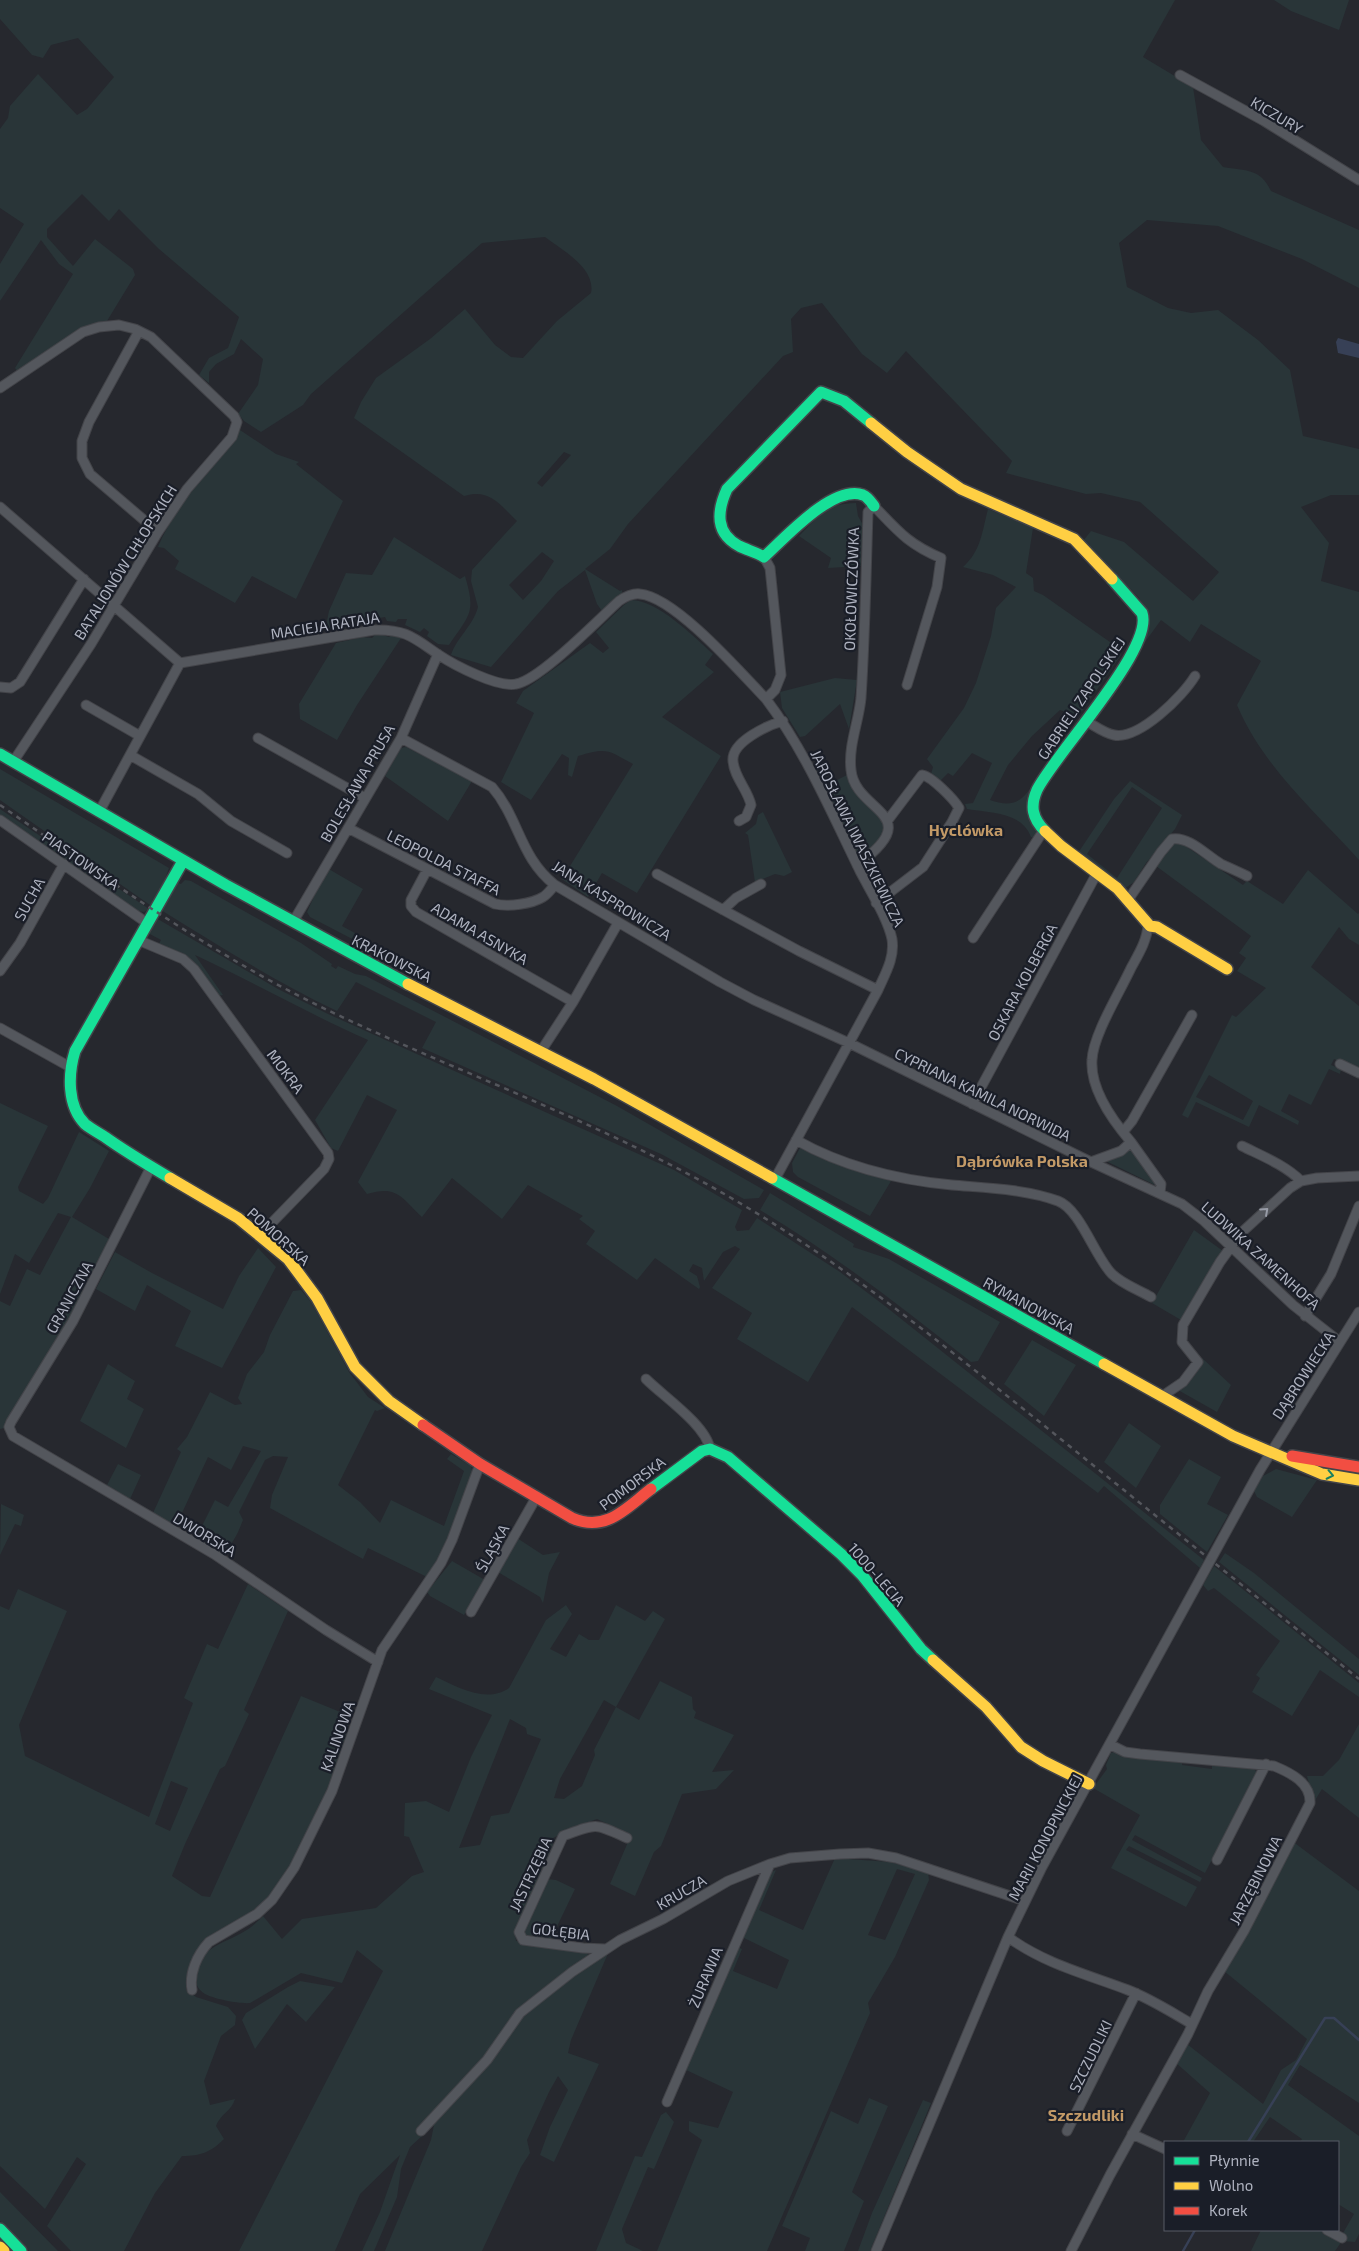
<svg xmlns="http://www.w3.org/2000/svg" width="1359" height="2251" font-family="'Exo 2',sans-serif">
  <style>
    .green { fill: #293538; fill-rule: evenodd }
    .water { fill: #374056 }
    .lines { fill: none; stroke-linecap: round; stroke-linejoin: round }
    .stream { stroke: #374056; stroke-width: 2.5 }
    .street-casing { stroke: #434449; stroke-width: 11 }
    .fast-casing { stroke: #434449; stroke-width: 14 }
    .slow-casing { stroke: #434449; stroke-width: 14 }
    .jam-casing { stroke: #434449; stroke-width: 14 }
    .street { stroke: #54575d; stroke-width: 9 }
    .fast { stroke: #16e098; stroke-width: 11 }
    .slow { stroke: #ffcf43; stroke-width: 11 }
    .jam { stroke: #f24e42; stroke-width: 11 }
    .rail { stroke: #54565c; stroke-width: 2.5; stroke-dasharray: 5 5; stroke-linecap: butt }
    .oneway { stroke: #989ca7 }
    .oneway2 { stroke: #187f60 }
    .labels { text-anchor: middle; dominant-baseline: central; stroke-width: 4.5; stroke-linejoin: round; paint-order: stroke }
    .street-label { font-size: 15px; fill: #afb3c0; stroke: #1a1e28 }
    .neighbourhood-label { font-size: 16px; font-weight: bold; fill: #c39a67; stroke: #1a1e28 }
  </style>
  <rect width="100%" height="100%" fill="#26282e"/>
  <path class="green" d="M0,0H1175L1143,57L1193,87L1201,140L1223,167C1246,171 1260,168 1271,191L1359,230V288L1302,259L1218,226L1147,220L1119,243L1127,287L1168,308L1191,313L1218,310L1258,340L1290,370L1303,436L1359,449V495H1331L1301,507L1329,543L1321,581L1359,592V860C1315,811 1263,767 1237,705L1261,661L1201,624L1190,642L1161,620L1145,642L1146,611L1139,598L1083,541L1091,531L1124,542L1193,601L1219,572L1140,502L1101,493L1086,494L1006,473L1012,461L906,351L887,373L862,354L822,303L801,308L791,319L793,352L783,356L628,524L610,549L585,569L620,591L622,590V593L602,611L597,604L585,570L558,591L491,667L451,655C457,637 473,626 478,607L471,581L472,570L517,521C500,505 490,488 464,496L354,418L361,402L376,378L430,339L465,309L495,345L511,357L523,358L557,321L591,293C596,268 562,250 545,237L482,243L311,394L303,405L261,432L244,421L238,414L258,385L263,359L241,339L234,354L216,364L209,372V383L199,375L209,358L228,348L239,317L159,249L119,209L109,221L82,194L47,229V237L73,266L95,239L133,269L135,275L107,321L82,328L17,371L15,368L73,274L59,264L41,240L0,301V264L24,224L0,208V129L8,118L10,106L38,74L77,115L87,109L114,77L78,38L51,45L43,58L32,55L0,19ZM564,452L571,455L542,487L537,483ZM542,552L554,561L541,581L523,600L509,585Z
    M1274,0H1349L1339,30L1291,11Z
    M240,430L276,454L299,462L296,464L343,501L296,599L252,576L235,603L175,569L179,561L164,548L158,547C174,507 214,465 240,430Z
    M856,503L858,516L863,525L861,566L828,568L831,558L799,536C820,515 824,504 856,503Z
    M988,509L1033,528L1026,573L1033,578L1034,591L1043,595L1117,647L1121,655L1078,717L1060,710L1032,736L1008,765L990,800C1007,806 1019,805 1029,790L1032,792L1037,831L1034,837H1031C1022,812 991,813 967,809L965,804L973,803L992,763L972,753L953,776L948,773L940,781L931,774L933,767L927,759L964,708L976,683L991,636L996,608L1016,587L993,575L963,567C981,551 982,532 988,509Z
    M394,537L460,579L465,576C476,613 470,614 449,645L438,644L427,636L429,632L424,628L420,632L405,625L407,619H398L396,622L387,621L385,617L379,618L380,621L325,631L329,611L346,573L372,575Z
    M631,600C659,601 693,636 713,654L705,665L714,672L662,717L721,756L637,893L602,873L588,897L562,879L633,764C608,750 607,747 578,756L572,777L568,775L569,758L562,754L531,800L501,782L534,713L516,703L523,691L590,643L603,653L609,648L596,632L624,605Z
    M380,634L389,637L393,634L401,638L357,705L337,740L300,719L299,704L336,643L363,637L372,638L375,635Z
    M835,678L857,680L849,729L840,704L805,736L800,737L782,708L780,692Z
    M406,747L472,781L448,821L385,776L401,748Z
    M814,764H819L829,784L847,775L884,820C887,837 874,846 862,856L856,854Z
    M0,769L169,868L165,879L150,905L0,800Z
    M1130,781L1182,815L1175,829L1146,863L1134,882L1124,889L1078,853L1114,799ZM1132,787L1162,808L1117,878L1087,854Z
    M0,809L149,909L144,912L138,911L0,815Z
    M763,812L792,872L784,876L775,874L755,882L748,835L745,833L756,824L758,815Z
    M1177,842L1181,843L1243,885L1247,881L1283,904L1308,870L1358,914L1359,913V945L1349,939L1339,927L1311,967L1359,1006V1070L1334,1059L1331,1065L1341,1069L1340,1074L1329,1069L1311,1105L1289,1094L1281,1111L1299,1121L1298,1125L1259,1105L1249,1127L1196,1102L1188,1118L1182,1115L1232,1015L1236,1017L1266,988L1237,971L1246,958L1239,953L1251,936L1156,866L1170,845ZM1209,1075L1253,1101L1243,1120L1196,1097Z
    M327,868L363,889L342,926L364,938L362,942L360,943L310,917L307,912Z
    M185,880L191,881L301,943L332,964L331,966L336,969L338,966L355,974L366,976L617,1106L764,1190L759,1198L744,1199L661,1154L422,1048L436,1022L356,982L337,1011C276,982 219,946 161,910L178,883L181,884Z
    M156,918L278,989L328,1014L674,1170L742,1210L735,1227L737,1231L749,1230L757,1218L840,1272L885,1306L1204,1560L1200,1568L1104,1486L1098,1493L852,1307L808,1382L737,1339L752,1313L712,1288L740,1249L735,1246L723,1252L704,1281L702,1268L693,1264L689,1271L697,1276L700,1287L699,1289L655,1258L637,1280L586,1244L595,1231L579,1219L583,1216L528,1185L502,1219L452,1178L422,1217C401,1197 397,1185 367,1194L358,1182L397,1110L367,1095L338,1151L331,1148L315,1120L368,1040C309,1014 253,982 195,955L223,995L216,996L190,960L157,947L161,940L148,933Z
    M0,1103L48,1126L18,1187L19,1191L43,1204L48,1198L79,1132L109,1151L90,1188L72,1217L109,1239L62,1337L8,1427L0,1429V1301L10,1306L27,1269L40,1275L71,1217L58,1213L29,1263L15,1254L0,1294Z
    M800,1148L823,1159L891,1181L870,1216L798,1177L793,1172L792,1163Z
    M1132,1149L1156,1183L1155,1185L1108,1162L1107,1160L1117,1157Z
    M770,1193L854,1244L853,1247L889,1259L1000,1322L978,1361L971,1362C903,1308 835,1255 760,1210Z
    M1194,1230L1223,1251L1181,1320L1152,1303Z
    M258,1248L276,1267L222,1368L175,1346L191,1311L147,1285L135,1311L96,1289L115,1252L152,1273L223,1309L239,1276Z
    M301,1290L311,1302L349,1372L368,1397L385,1408L377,1411L375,1410L338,1485L360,1502L380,1523L391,1500L444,1526L464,1471L447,1459L451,1454L471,1466L473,1473C461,1509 451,1547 427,1577L368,1548L363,1559L270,1508L272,1495L288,1457L273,1456L265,1460L239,1512L243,1520C237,1535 233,1546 218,1554L195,1540L215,1500L228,1507L261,1451L243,1446L231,1470L208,1457L175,1528L153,1513L181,1452L177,1449L187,1437L210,1392L235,1405L242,1404L238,1398L247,1374L264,1352L270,1335L293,1291Z
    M1032,1340L1076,1365L1044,1416L1004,1384Z
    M1202,1358L1231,1385L1217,1412L1178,1390L1195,1375Z
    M108,1364L135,1381L127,1399L144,1409L126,1448L80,1421Z
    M1129,1423L1161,1446L1136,1488L1104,1462Z
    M1189,1459L1221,1477L1207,1504L1228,1515L1207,1552L1160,1514V1505Z
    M118,1464L141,1475L130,1499L107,1485Z
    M1276,1469L1317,1480L1292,1517L1257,1497L1254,1491L1263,1476Z
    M1,1504L24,1515L21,1526L15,1524L0,1555Z
    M517,1538L543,1555L560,1552L549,1573L543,1603L540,1597L498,1572Z
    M1225,1553L1254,1573L1359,1659V1675L1219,1562Z
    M452,1561L485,1580L464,1615L430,1596L427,1592Z
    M1214,1566L1359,1683V1697L1320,1670L1292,1716L1252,1692L1260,1678L1256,1675L1280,1641L1214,1588L1208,1591L1203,1585Z
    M248,1584L288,1611L244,1710L249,1714L225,1766L220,1769L185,1844L172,1876L202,1896L210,1897L301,1696L350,1716L346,1737L326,1795L295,1861L261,1910L195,1955L187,1977L186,1990L196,1997L228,2007L236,2016L235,2025L221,2036L204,2081L210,2105L235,2099C232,2111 220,2114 216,2126L224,2139C211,2152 201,2156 182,2156L155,2193L124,2251H71L47,2226L86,2164L77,2157L45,2209L0,2166V1606L9,1610L18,1589L67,1611L19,1725L25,1756L149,1817L193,1703L184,1698L207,1644L218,1649ZM171,1781L188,1788L170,1831L155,1824Z
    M566,1605L572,1614L550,1649L566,1657L579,1634L589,1640H599L616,1605L645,1621L653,1611L665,1619L616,1707L639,1720L660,1681L692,1697L693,1709L696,1712L694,1718L734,1735L712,1772L734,1770L716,1789L682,1794L661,1846L654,1852L635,1896L610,1884L631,1835L597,1819L583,1824L553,1838C555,1854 539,1886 530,1901C522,1915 514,1924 516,1941L587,1952L591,1964L609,1951L571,2040L568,2053L599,2064L554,2162L540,2155L550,2127L568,2090L558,2076L549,2092L527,2140L530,2153L521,2167L482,2251H385L431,2140L434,2125L410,2147L401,2169L397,2197L374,2251H362L380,2212L400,2155L360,2194L335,2251H239L383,1971L357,1950L342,1983L301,1973L250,2003C240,2004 214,1999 205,1994C187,1983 196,1958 211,1949C221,1942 234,1938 245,1931C252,1927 258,1921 263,1916L282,1939L302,1919L376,1908L412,1876L424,1872L409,1837L404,1836L405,1803L426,1801L449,1812L471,1757L492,1715L429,1689L436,1677C458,1687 486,1704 509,1688L546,1620ZM604,1700L616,1707L594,1750L595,1755L582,1786L564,1799L554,1798L560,1779ZM510,1719L526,1728L527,1734L541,1739L509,1813L491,1816L480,1845L459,1848Z
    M1359,1724V1818L1322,1789L1314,1802L1307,1776H1323L1339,1760Z
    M1114,1752L1121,1754L1182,1761V1765L1212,1769V1764L1252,1767L1257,1772L1205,1873L1135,1835L1132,1840L1202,1878L1200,1882L1129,1846L1126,1850L1197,1887L1186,1907L1111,1868L1140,1815L1093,1788L1107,1769L1106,1765L1111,1753Z
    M1292,1841L1359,1891V2103L1300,2065L1288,2085L1359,2136V2234L1355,2242L1342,2241L1335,2251H1251L1261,2230H1321L1342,2240L1343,2233L1354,2214L1338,2204V2142H1300L1302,2139L1270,2117L1253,2142H1183L1210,2093L1175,2062L1187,2044L1263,2104L1281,2070L1296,2060L1307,2039L1224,1971C1250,1929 1273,1887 1292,1841Z
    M835,1858L890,1862L928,1873L929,1880L895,1957L868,2003L870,2013L767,2251H657L702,2140L689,2131V2121L718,2128L733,2092L684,2069L737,1947L742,1949L733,1971L777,1989L789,1960L742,1937L769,1873L776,1870L759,1910L803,1930ZM897,1869L915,1874L885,1940L868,1935Z
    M547,1879L556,1880L575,1889L550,1941L528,1937L525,1934L524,1928Z
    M300,1981L335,1987L306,2022L287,2004L255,2049L242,2020L246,2013L288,1987Z
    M869,2098L888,2106L852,2192L864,2201L844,2251H805L810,2238L782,2226L831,2111L858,2124Z
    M923,2100L931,2103L870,2251H858L872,2213Z
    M666,2112L674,2122L654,2169L648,2167L622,2229L626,2243L643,2251H596L635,2156L642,2157L661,2115Z
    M0,2192L58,2251H29L0,2221Z"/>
  <path class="water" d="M1338,338L1359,344V358L1338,353L1336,342Z"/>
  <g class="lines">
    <path class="stream" d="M1248,2142L1325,2018H1334L1359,2040
      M1183,2251L1195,2230"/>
    <g class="street-casing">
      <path id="street" d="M1180,75L1264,121L1359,180
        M139,331L89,422L82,441V458L90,474L158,532
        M0,388L83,332L99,327L119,325L135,329L151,337L234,416L237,422L232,437L187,489L158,532L91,644L13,762
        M0,507L180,663
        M764,557L770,568L781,675L775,690L766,699C806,752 832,814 861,873C871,892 888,919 892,939C895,958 885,974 878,990L775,1179
        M180,663L374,630C406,629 414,638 439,655C454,665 498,688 516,684C540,680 599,619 619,601C625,597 632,593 640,594C675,597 741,673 766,699
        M0,687L11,688L20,682L84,579
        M86,705L140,736
        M1086,721C1095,726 1104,733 1114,735C1139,740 1183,696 1195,676
        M258,738L365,798
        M401,738L492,787C519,818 520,858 555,885L720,982L754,1000L849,1043L1091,1162L1182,1204L1204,1221L1293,1305L1340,1342
        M130,755L198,794L231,821L287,853
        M99,812L180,663
        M0,820L147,923
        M739,821L746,817L751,805C748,790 734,777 733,761C731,742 768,725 783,721
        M348,828L495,904C508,907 532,904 543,897C548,894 551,889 555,885
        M857,865C929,813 855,813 851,770C848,746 859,721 861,698C865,636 866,574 868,512L874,506C898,531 908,544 941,558L937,587L907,685
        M427,870L411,900V906L416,912L573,1002L541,1051
        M657,874L799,951L878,990
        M1128,900L1161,852L1172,839C1189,836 1207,856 1221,864C1230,868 1239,872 1247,876
        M876,903L923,867L952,822L959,808C954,799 931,776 922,775L888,820
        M723,910L736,898L761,884
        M293,922L401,738L438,654
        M973,938L1044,830
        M138,940L183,959L194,969L328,1153L329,1159L324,1169L260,1235
        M0,971L20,943L64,864
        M573,1002L618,923
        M0,1028L70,1067
        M1340,1064L1359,1073
        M972,1104L1097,873
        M1123,1132L1132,1121L1192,1015
        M796,1140C844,1167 898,1180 952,1185C987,1188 1025,1189 1058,1201C1080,1209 1095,1257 1112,1274C1122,1284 1139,1290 1151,1297
        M1131,1142L1161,1184L1160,1193
        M1242,1146C1262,1156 1285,1165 1301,1181
        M1091,1162L1121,1151L1131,1142C1113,1121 1090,1089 1092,1060C1093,1035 1120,992 1131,968C1138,955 1147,941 1148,925
        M151,1167L73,1321L11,1422L9,1427L13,1436L214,1554L326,1630L378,1662
        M1305,1316L1331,1274L1359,1206
        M646,1379C663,1396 706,1425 710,1449
        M1161,1397L1183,1382L1198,1362L1182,1342L1183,1325L1220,1262L1241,1233L1290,1188L1301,1181L1317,1178L1359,1176
        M471,1612L537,1496
        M1217,1860L1266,1764
        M1008,1937C1045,1964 1086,1974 1128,1990C1151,1999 1171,2012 1192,2024
        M605,1949L583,1948L523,1940L519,1932L563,1836C598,1823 594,1823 627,1838
        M192,1990C189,1973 197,1955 209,1942L257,1914L272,1900L294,1868L332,1791L382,1650L441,1563L452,1540L480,1464
        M667,2102L770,1864
        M421,2131L487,2060L520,2013L572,1972L620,1940L663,1919L728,1881L770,1864L790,1858L840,1854L868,1853L896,1858L1025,1901
        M1067,2131L1136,1993
        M1132,2134L1165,2149
        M1327,2230L1342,2238
        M876,2251L1008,1937L1042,1867L1260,1470L1359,1312
        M1071,2251L1110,2175L1188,2034L1208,1991L1244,1931L1310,1803C1311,1783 1291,1773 1274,1766L1140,1754L1125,1752L1111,1745"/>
    </g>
    <g class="fast-casing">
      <path id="fast" d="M871,423L844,401L821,392L727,489C717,511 715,533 739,546C747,550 756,552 764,557C784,539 833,484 863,495C868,497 871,502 874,506
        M0,754L226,885L408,984
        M1045,831C1032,818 1030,806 1037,790C1054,755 1155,648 1142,613L1112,579
        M170,1178C148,1165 126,1152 105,1137C99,1133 91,1129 85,1124C67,1106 68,1074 75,1051L183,861
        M772,1178L1104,1364
        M651,1489L702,1451L710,1449L728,1457L841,1554L862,1575L921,1649L933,1660
        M0,2229L21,2251"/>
    </g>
    <g class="slow-casing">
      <path id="slow" d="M871,423L907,452L961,489L1074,539L1112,579
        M1045,831L1061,846L1117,888L1150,926L1157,927L1227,969
        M408,984L594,1079L772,1178
        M170,1178L238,1218L288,1259L317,1298L355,1367L389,1401L423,1425
        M1104,1364L1233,1436L1322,1474L1359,1480
        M933,1660L986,1707L1021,1747L1043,1761L1089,1784
        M0,2247L4,2251"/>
    </g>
    <g class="jam-casing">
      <path id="jam" d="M423,1425L480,1464L572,1518C606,1533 626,1508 651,1489
        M1292,1456L1359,1467"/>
    </g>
    <use href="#street" class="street"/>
    <use href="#fast" class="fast"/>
    <use href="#slow" class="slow"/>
    <use href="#jam" class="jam"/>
    <path class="rail" d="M0,805C103,876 205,950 317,1005C457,1073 605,1123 738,1202C847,1266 943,1345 1041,1423C1147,1509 1253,1594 1359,1679"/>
  </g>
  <defs><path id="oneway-chevron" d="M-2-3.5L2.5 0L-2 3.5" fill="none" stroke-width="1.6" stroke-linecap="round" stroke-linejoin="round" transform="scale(1.25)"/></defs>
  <use class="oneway" href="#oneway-chevron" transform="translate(1265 1211) rotate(-42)"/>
  <use class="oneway2" href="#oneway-chevron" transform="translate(1330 1475) rotate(12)"/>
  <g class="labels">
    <g class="street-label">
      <text transform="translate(1277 115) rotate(31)">KICZURY</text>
      <text transform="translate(125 562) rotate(-58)">BATALIONÓW CHŁOPSKICH</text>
      <text transform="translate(851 589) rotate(-88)">OKOŁOWICZÓWKA</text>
      <text transform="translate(325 625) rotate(-9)">MACIEJA RATAJA</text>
      <text transform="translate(1081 698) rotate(-56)">GABRIELI ZAPOLSKIEJ</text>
      <text transform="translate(357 783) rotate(-60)">BOLESŁAWA PRUSA</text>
      <text transform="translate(858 838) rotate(64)">JAROSŁAWA IWASZKIEWICZA</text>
      <text transform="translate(81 860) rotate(35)">PIASTOWSKA</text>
      <text transform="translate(444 862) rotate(27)">LEOPOLDA STAFFA</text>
      <text transform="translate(29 899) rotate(-61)">SUCHA</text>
      <text transform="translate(612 900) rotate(32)">JANA KASPROWICZA</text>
      <text transform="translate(480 933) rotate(30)">ADAMA ASNYKA</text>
      <text transform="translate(392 958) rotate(27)">KRAKOWSKA</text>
      <text transform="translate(1022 982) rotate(-62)">OSKARA KOLBERGA</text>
      <text transform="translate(286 1071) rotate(53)">MOKRA</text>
      <text transform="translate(983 1094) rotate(26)">CYPRIANA KAMILA NORWIDA</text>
      <text transform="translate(279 1236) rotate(42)">POMORSKA</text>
      <text transform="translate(1261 1255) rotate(42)">LUDWIKA ZAMENHOFA</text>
      <text transform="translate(69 1297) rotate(-61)">GRANICZNA</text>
      <text transform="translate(1029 1305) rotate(29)">RYMANOWSKA</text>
      <text transform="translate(1303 1375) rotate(-57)">DĄBROWIECKA</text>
      <text transform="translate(632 1483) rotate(-37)">POMORSKA</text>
      <text transform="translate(205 1534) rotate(31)">DWORSKA</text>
      <text transform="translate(492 1548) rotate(-61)">ŚLĄSKA</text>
      <text transform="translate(877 1574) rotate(49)">1000-LECIA</text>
      <text transform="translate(337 1736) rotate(-70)">KALINOWA</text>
      <text transform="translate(1045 1837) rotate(-62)">MARII KONOPNICKIEJ</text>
      <text transform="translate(530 1874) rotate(-65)">JASTRZĘBIA</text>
      <text transform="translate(1255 1880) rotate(-63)">JARZĘBINOWA</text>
      <text transform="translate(681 1892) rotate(-30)">KRUCZA</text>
      <text transform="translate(561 1931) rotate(7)">GOŁĘBIA</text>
      <text transform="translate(705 1977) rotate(-67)">ŻURAWIA</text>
      <text transform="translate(1090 2056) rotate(-64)">SZCZUDLIKI</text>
    </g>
    <g class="neighbourhood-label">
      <text x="966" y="829">Hyclówka</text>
      <text x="1022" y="1160">Dąbrówka Polska</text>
      <text x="1086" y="2114">Szczudliki</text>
    </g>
  </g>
  <rect x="1164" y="2141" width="175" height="90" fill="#1a1e28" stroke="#565a65"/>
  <rect x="1174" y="2157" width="25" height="8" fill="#16e098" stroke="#565a65"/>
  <text x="1209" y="2166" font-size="15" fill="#afb3c0">Płynnie</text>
  <rect x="1174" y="2182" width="25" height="8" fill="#ffcf43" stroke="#565a65"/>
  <text x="1209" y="2191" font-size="15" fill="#afb3c0">Wolno</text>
  <rect x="1174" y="2207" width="25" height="8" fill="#f24e42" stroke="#565a65"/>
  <text x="1209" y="2216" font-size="15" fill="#afb3c0">Korek</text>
</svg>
